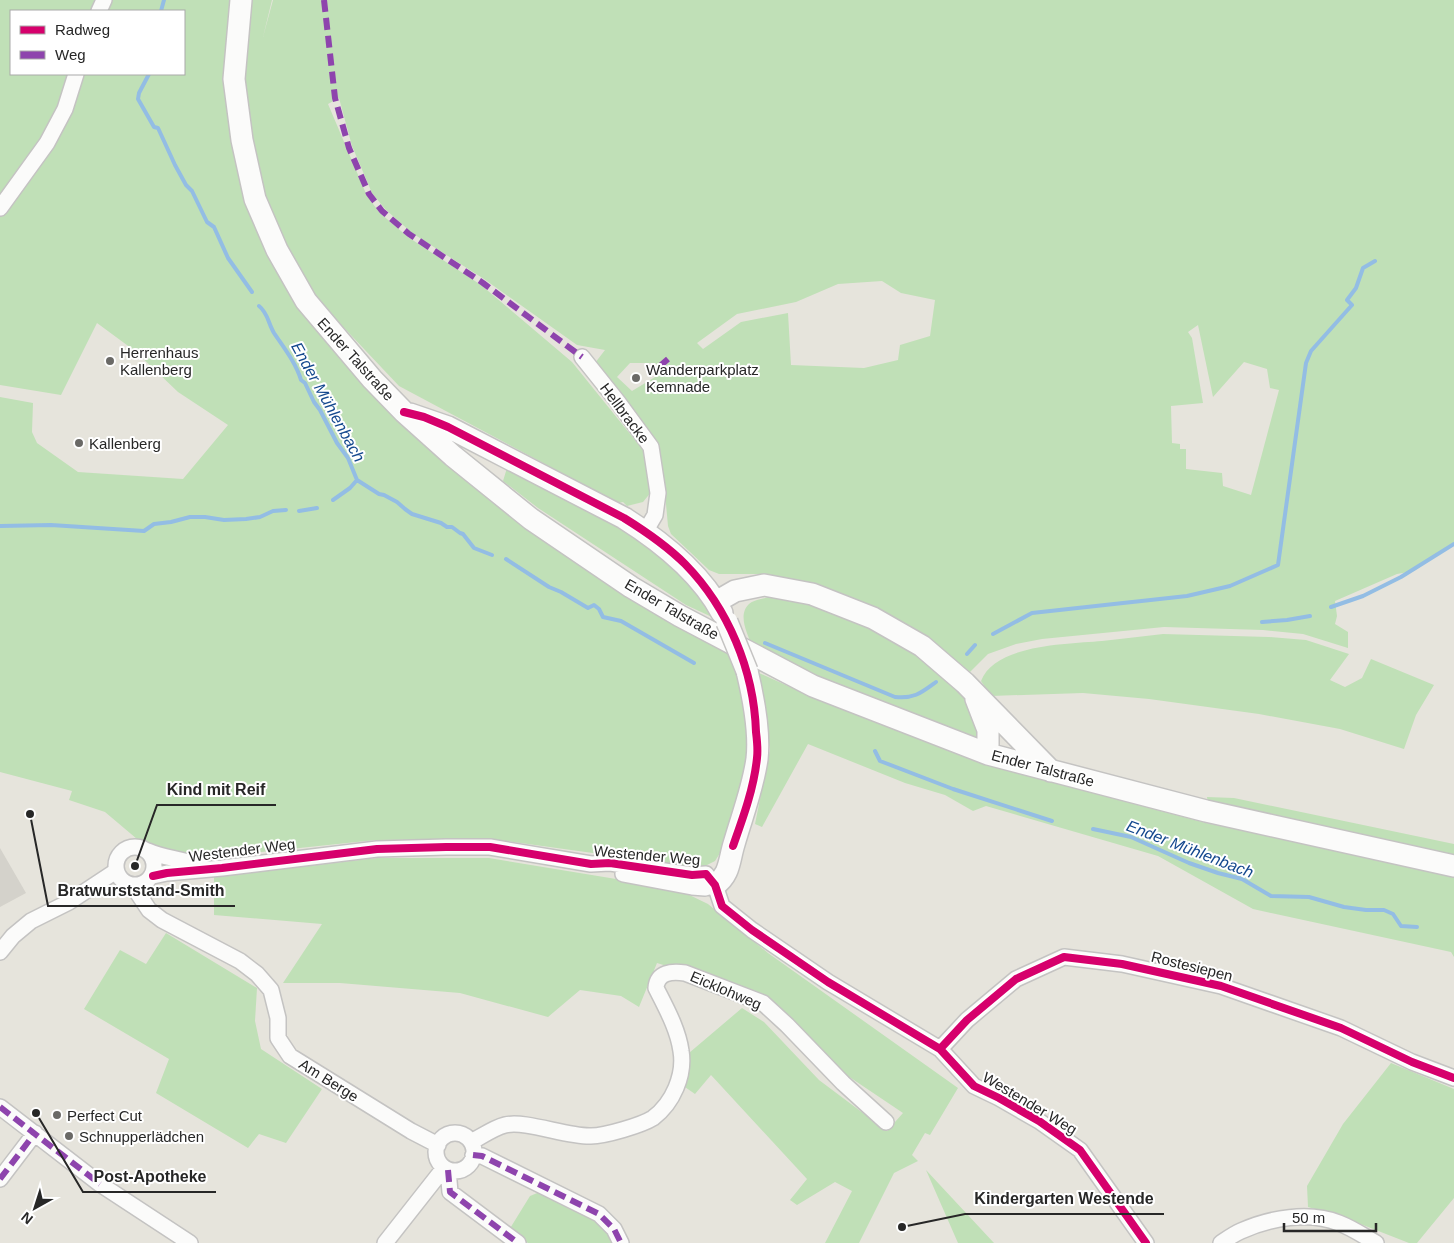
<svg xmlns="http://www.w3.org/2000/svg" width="1454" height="1243" font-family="Arial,sans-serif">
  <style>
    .green { fill: #c0e0b7; fill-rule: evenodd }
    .plaza { fill: #d4d2cb }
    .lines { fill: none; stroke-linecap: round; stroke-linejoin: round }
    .stream { stroke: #93bde4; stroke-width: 4 }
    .street-casing { stroke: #c4c3c2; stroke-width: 18 }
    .secondary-casing { stroke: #c4c3c2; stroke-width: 24 }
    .street { stroke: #fbfbfa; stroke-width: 15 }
    .secondary { stroke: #fbfbfa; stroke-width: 21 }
    .secondary-bridge-casing { stroke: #c4c3c2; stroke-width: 24; stroke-linecap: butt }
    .secondary-bridge { stroke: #fbfbfa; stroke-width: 21 }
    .quiet { stroke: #8e44ad; stroke-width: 6; stroke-dasharray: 12 6; stroke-linecap: butt }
    .cycleway-casing { stroke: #fff; stroke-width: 11 }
    .cycleway { stroke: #d6006c; stroke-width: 8 }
    .poi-dot { fill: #6a6966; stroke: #fff; stroke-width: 2 }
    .labels { text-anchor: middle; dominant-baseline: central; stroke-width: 4; stroke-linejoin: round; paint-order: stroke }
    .poi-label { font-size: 15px; fill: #272727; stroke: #fff; text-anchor: start }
    .street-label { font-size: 15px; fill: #272727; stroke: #fff }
    .water-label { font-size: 16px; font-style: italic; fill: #14488e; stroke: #fff }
    .leader { fill: none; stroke: #272727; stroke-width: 2 }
    .callout-dot { fill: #272727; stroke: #fff; stroke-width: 2 }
    .callout-label { font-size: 16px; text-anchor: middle; font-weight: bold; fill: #272727; stroke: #fff; stroke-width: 4; stroke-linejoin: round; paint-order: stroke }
  </style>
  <rect width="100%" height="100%" fill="#e6e4dc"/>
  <path class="green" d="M0,0H234L247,203L363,384L675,622L728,653L737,673L744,702L749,750L740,809L727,842L715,861L701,868L491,839L376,840L222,856H189L137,839L105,812L69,800L72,791L0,772V397L33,403L32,432L37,443L78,472L183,479L228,425L178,392L135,351L97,323L61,395L0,385ZM11,11H184V74H11Z
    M249,0H272L263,37L273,0H1454V546H1450L1414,571L1397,574L1335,601L1337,616L1335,624L1348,632V648L1303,634L1263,630L1164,627L1042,639L1016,644L988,654L970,672L922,633L835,591L766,574H719L709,570L671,534L668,526L665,493L656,445L595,363L605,350L577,345L484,279L412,233L385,209L372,193L352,146L339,98L328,104L367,196L380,213L408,237L481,285L572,362L643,450L652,491L643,502L627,506L623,502L618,503L399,386L313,295L286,245L266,196L250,139L241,78ZM882,281L901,293L935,300L930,336L900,345L898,360L864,368L791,365L788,313L741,322L703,349L697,343L737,314L796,302L838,284ZM1198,325L1213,397L1244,362L1267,369L1270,388L1279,390L1251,495L1223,486L1222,473L1186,469V449H1180V444L1172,443L1171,406L1203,403L1192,338L1188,332ZM630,363H655L665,371L632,391L617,377Z
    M507,468C572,502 645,533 694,589C702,598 710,605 712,617L686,605L538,508L503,481Z
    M768,597L796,598L827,607L912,647L968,698L985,743L816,678L752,646C748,635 737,615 749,604C753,600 763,599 768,597Z
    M1163,634L1269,637L1306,640L1349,654L1330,680L1345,687L1362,678L1371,659L1434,685L1416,715L1404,749L1340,729L1259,714L1149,699L1083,693L991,696L981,681C995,644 1069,644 1102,641C1123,639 1143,636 1163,634Z
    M759,673L808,695L977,762L1206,823L1454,875V957L1451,952L1253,909L1158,856L986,806L973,811L945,795L905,783L808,744L762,827L755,824L770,750Z
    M1207,797L1234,798L1454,844V857L1208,804Z
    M377,858H489L677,889L708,904L768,953L958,1088L930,1135L925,1133L912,1155L918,1161L894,1173L859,1243H825L852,1191L835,1182L797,1205L790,1200L807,1179L711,1075L695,1094L682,1085L689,1065V1053L742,1008L764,1022L819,1080L887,1131L903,1113L839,1070L789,1015L748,991L657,963L639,1007L621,996L580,990L548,1017L460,993L340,983H283L322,924L214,915V877Z
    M166,933L257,988L255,1021L261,1049L322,1089L286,1143L259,1134L248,1148L156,1093L169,1059L84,1009L120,950L146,964Z
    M1391,1063L1454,1089V1198L1417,1243H1409L1345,1218L1308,1207L1307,1186L1343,1124Z
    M926,1170L994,1243H958Z
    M542,1191L604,1224L613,1243H528L509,1230L530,1196Z"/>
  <path class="plaza" d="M0,848L26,893L0,907Z"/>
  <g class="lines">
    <path class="stream" d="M161,11L164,0
      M149,74L139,93L138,99L154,127L158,128L175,165L186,185L192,191L207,222L214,227L228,258L252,292
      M259,306C268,313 268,323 274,333C284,348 296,363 301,380L305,383L314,402L320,410L337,443L348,458L357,480L379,494L384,495L397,502L405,509L412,514L441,523L447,527H452L460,533L463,534L474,548L492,555
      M333,500L350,488L357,480
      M299,511L317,508
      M0,526L51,525L144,531L154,524L171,522L190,517H205L224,520L246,519L260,517L273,511L286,510
      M506,559L549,587L561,592L588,608L594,605L599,609L603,617L621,621L694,663
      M1331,607L1363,596L1401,577L1454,544
      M1262,622L1287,620L1310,616
      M993,634L1032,613L1187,596L1230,586L1278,565L1306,363L1311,351L1352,305L1347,300L1356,288L1363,268L1375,261
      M765,643L895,697C914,699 921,693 936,682
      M967,654L975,645
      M875,751L880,761L953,789L1052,821
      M1093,829L1131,837L1189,863L1218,873L1242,879L1271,896L1309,897L1344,907L1366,910H1384L1393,914L1401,926L1417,927"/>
    <g class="street-casing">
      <path id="street" d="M99,11L104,0
        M0,208L47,143L65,109L76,74
        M582,357L618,402L651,447L658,493L655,515L645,532
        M116 866a19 19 0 1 1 38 0a19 19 0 1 1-38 0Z
        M148,851C165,859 183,858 200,866
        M623,874L692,887L705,888L715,885
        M153,876L167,873L222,868L377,849L446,847H490L591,864L610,863L692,875L706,874L715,885L722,906L752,930L828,982L940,1049L974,1086L999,1098L1039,1121L1080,1150L1146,1243
        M133,886L149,910L162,920L240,961L257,974L271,990L278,1018V1038L290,1056L411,1131L438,1145
        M0,952L13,936L31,921L69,902L116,871
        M940,1049L967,1020L1016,979L1064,957L1122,964L1221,986L1341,1028L1412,1062L1454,1078
        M0,1107L100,1184L190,1243
        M436 1152a19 19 0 1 1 38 0a19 19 0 1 1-38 0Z
        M471,1142C481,1137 493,1128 505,1125C526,1120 567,1137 591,1136C605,1136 642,1125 653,1118C673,1103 685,1075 681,1051C678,1029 666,1008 656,988C657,972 672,971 685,973L763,1003L787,1025L843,1083L886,1122
        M473,1155L482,1156L599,1214L614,1229L621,1243
        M448,1170L450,1192L518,1243
        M0,1179L35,1133
        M385,1243L444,1168
        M1221,1243C1227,1239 1234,1234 1241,1231C1270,1218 1309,1211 1339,1223C1352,1228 1364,1236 1376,1243"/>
    </g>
    <g class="secondary-casing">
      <path id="secondary" d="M241,0L234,79L242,140L255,199L277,250L306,301L372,379L404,412L453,456L531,519L631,587L680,616L813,686L988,754L1206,811L1454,866
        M410,414L448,427L624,518C662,542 701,573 722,613
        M716,602L735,591L764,585L812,594L873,618L922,646L965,683L1051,771
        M976,699L988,730V754
        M715,885C730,875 729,860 734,844C742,816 753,788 757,759C760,733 753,696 747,671"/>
    </g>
    <use href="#street" class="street"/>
    <use href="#secondary" class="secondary"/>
    <g class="secondary-bridge-casing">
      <path id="secondary-bridge" d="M727,622L747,671"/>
    </g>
    <use href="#secondary-bridge" class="secondary-bridge"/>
    <path class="quiet" d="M324,0L335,98L349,148L369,194L382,211L409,234L483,283L582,357
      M660,366L668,359
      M0,1107L100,1184
      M473,1155L482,1156L599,1214L614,1229L621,1243
      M448,1170L450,1192L518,1243
      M0,1179L35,1133"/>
    <g class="cycleway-casing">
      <path id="cycleway" d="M404,412L424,417L448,427L624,518C645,531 667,546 685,564C728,608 754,670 756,732C757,740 758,750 757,758C754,788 743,818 733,846
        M153,876L167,873L222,868L377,849L446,847H490L591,864L610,863L692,875L706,874L715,885L722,906L752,930L828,982L940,1049L974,1086L999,1098L1039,1121L1080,1150L1146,1243
        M940,1049L967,1020L1016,979L1064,957L1122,964L1221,986L1341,1028L1412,1062L1454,1078"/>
    </g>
    <use href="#cycleway" class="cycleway"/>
  </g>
  <g class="poi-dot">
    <circle cx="110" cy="361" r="5"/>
    <circle cx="636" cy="378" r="5"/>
    <circle cx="79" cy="443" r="5"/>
    <circle cx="57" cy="1115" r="5"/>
    <circle cx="69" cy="1136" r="5"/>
  </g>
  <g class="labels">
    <g class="poi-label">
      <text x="120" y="352">Herrenhaus<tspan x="120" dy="17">Kallenberg</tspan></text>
      <text x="646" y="369">Wanderparkplatz<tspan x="646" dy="17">Kemnade</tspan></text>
      <text x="89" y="443">Kallenberg</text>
      <text x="67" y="1115">Perfect Cut</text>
      <text x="79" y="1136">Schnupperlädchen</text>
    </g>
    <g class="street-label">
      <text transform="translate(356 359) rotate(48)">Ender Talstraße</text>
      <text transform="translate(625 413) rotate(53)">Hellbracke</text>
      <text transform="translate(672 609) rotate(30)">Ender Talstraße</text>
      <text transform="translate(1043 768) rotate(15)">Ender Talstraße</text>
      <text transform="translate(242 850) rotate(-7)">Westender Weg</text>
      <text transform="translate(647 855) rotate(5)">Westender Weg</text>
      <text transform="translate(1192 966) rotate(14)">Rostesiepen</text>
      <text transform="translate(726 990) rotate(23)">Eicklohweg</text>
      <text transform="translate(329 1080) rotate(32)">Am Berge</text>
      <text transform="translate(1030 1103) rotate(31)">Westender Weg</text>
    </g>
    <g class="water-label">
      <text transform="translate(328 402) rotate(61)">Ender Mühlenbach</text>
      <text transform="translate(1190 849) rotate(21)">Ender Mühlenbach</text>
    </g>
  </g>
  <path class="leader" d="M135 866L157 805H276M30 814L48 906H235M36 1113L83 1192H216M902 1227L965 1214H1164"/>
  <g class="callout-dot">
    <circle cx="135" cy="866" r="5"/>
    <circle cx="30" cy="814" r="5"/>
    <circle cx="36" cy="1113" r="5"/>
    <circle cx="902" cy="1227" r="5"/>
  </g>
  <g class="callout-label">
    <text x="216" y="795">Kind mit Reif</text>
    <text x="141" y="896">Bratwurststand-Smith</text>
    <text x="150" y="1182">Post-Apotheke</text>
    <text x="1064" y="1204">Kindergarten Westende</text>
  </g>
  <rect x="10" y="10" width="175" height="65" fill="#ffffff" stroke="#a9a9a9"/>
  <rect x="20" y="26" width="25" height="8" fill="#d6006c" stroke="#a9a9a9"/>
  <text x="55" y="35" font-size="15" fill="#272727">Radweg</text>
  <rect x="20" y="51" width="25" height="8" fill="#8e44ad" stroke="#a9a9a9"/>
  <text x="55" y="60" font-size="15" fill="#272727">Weg</text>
  <g transform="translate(35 1208) rotate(219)" stroke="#ffffff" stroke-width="4" paint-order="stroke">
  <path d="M0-4L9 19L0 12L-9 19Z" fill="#272727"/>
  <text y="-8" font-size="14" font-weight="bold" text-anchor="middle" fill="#272727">N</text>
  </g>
  <path d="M1284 1223v8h92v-8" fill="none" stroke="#272727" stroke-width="2.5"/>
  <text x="1292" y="1223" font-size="15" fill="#272727" stroke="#ffffff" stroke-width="4" paint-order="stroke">50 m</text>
</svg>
